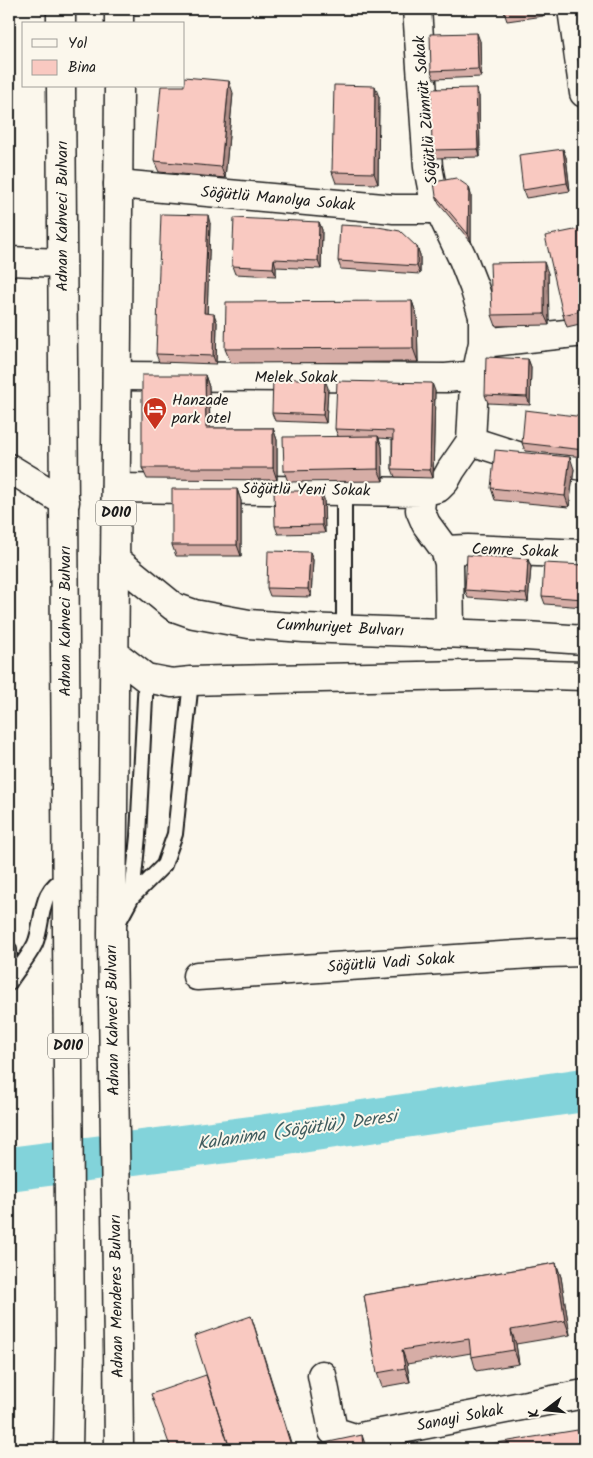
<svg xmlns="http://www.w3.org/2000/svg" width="593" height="1458" font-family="Kalam,sans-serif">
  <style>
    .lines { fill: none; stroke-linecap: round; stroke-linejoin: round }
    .river { stroke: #82d3da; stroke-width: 44 }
    .service-casing { stroke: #1c1c1c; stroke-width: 18 }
    .minor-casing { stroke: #1c1c1c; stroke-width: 31 }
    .tertiary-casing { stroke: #1c1c1c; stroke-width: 31 }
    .trunk-casing { stroke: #1c1c1c; stroke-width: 31 }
    .service { stroke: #fbf7ec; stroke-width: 14 }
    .minor { stroke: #fbf7ec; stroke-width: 28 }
    .tertiary { stroke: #fbf7ec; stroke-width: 28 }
    .trunk { stroke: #fbf7ec; stroke-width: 28 }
    .wall { fill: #d6ada6; stroke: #1c1c1c }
    .shaded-wall { fill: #ae8d87; stroke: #1c1c1c }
    .building { fill: #f9c9c1; stroke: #1c1c1c }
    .labels { text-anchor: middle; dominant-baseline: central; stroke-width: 4; stroke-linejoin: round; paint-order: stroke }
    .shield { fill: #fbf7ec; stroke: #5f5e5a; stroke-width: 1 }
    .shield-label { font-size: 15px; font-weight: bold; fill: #1c1c1c }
    .street-label { font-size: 16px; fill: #1c1c1c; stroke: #fbf7ec }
    .poi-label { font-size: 16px; fill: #1c1c1c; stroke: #fbf7ec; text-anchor: start }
    .water-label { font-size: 18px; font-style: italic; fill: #405c5e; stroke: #fbf7ec }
  </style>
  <rect width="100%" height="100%" fill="#fbf7ec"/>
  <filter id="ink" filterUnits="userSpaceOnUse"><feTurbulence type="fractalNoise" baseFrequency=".02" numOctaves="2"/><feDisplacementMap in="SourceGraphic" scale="10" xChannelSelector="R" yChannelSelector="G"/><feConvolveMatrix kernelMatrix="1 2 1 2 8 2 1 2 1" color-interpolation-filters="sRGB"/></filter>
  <g filter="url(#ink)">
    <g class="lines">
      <path class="river" d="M9,1169L259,1137L584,1090"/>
      <g class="service-casing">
        <path id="service" d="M344,491V629
          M132,897L164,865L175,834L191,681
          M118,923L132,897L138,836L146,678
          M9,949L10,981
          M9,983C17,970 28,958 35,944C45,920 37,890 67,877"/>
      </g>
      <g class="minor-casing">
        <path id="minor" d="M417,9L428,167L434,198L463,259L474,287L483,316V343L474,385L471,441
          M572,9L584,93
          M118,184L394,209H439
          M9,261L62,263
          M483,343L584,332
          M117,376L446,378L476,375
          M471,441L524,458L584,466
          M116,488L422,492L438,488L445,481L451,470L471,441
          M422,492L420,510L426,524L445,550L449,563L450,633
          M445,550L468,549L584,554
          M197,976L546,953L584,952
          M322,1375L333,1431L355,1438L584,1394"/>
      </g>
      <g class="tertiary-casing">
        <path id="tertiary" d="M9,468L65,502
          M115,559L174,607L194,614L249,624L304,628L526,636L584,640
          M115,654L146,678L172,683L191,681L226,680L515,674L584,676"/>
      </g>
      <g class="trunk-casing">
        <path id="trunk" d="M61,9V24
          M119,24V9
          M61,86L70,1347L68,1449
          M119,1449L118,1346L112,935L119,86"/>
      </g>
      <use href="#service" class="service"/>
      <use href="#minor" class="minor"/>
      <use href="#tertiary" class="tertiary"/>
      <use href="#trunk" class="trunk"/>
    </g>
    <path class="wall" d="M503,9H542L543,16L507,21Z
      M480,41L481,77L434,79L431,71Z
      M233,93L225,178L159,172L154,161Z
      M479,96L480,157L435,158L432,150Z
      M379,97L378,184L336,183L332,172Z
      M566,157L570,191L526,198L523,190Z
      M469,187L471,195V242L439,204L436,196Z
      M319,222L322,230L321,269L276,267V276L235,274L232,266Z
      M210,223L207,313L217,322L216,364L159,362L156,354Z
      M584,228V323L567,327L563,315Z
      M417,247L420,255V274L341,269L338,261Z
      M548,273L549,325L496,326L492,315Z
      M412,301L417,316L418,362L231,363L225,349Z
      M528,359L531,367L530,405L488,403L485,395Z
      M205,375L209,387L210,428H273L277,440V480L147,479L142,468Z
      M328,388L326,423L275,421L272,413Z
      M435,391L433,478L395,477L392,469V439L379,438L382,447L383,481L288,482L284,471L338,436L335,429Z
      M584,417V457L525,451L522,443Z
      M574,469L569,507L495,500L491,488Z
      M237,489L241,501V556H176L172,545Z
      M324,499L325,533L278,534L275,526Z
      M310,552L313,560L311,597L270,596L267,588Z
      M584,565V607L545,604L542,596Z
      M531,567L528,602L468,598L465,590Z
      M556,1263L561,1277L570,1335L516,1344L519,1364L476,1371L471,1353L407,1364L410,1382L382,1387L377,1373L364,1295Z"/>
    <path class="shaded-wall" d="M477,33L480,41L481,77L478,69Z
      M229,81L233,93L225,178L221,167Z
      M375,86L379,97L378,184L374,173Z
      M476,88L479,96L480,157L478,149Z
      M563,149L566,157L570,191L567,183Z
      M469,187L471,195V242L468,234Z
      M208,215L210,223L207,321L204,313Z
      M319,222L322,230L321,269L318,261Z
      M417,247L420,255V274L417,266Z
      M274,259L276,267V276L273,268Z
      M544,262L548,273L549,325L544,314Z
      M412,301L417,316L418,362L413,348Z
      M214,314L217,322L216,364L213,356Z
      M528,359L531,367L530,405L527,397Z
      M205,375L209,387L210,439L206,428Z
      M325,380L328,388L326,423L323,415Z
      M432,383L435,391L433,478L430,470Z
      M273,428L277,440V480L273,468Z
      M378,436L382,447L383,481L378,469Z
      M570,457L574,469L569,507L565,496Z
      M237,489L241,501V556L237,545Z
      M321,491L324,499L325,533L322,525Z
      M310,552L313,560L311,597L308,589Z
      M528,559L531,567L528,602L526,594Z
      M556,1263L561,1277L570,1335L565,1321Z
      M251,1316L255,1328L293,1449H292Z
      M511,1330L516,1344L519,1364L514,1350Z
      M402,1350L407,1364L410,1382L405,1368Z
      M362,1435L366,1447V1449H363Z"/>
    <path class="building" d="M477,33L478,69L431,71L430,34Z
      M584,58V84L578,59Z
      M184,77L229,81L221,167L154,161L161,86H184Z
      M334,85L375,86L374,173L332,172Z
      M476,88L478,149L432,150L431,89Z
      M563,149L567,183L523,190L519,155Z
      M456,178L469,187L468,234L436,196L434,182Z
      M161,214L208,215L204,313L214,314L213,356L156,354Z
      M234,218L319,222L318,261L274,259L273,268L232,266Z
      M340,225L378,227L400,231L417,247V266L338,261Z
      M584,228V310L563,315L545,236Z
      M544,262V314L492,315L490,263Z
      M412,301L413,348L225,349L226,302Z
      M486,357L528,359L527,397L485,395Z
      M142,375H205L206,428H273V468H142Z
      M273,378L325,380L323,415L272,413Z
      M337,381L432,383L430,470L392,469L393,431L335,429Z
      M525,410L584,417V450L522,443Z
      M378,436V469L284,471L283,437Z
      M495,450L570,457L565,496L491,488Z
      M172,489H237V545H172Z
      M274,491H321L322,525L275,526Z
      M268,551L310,552L308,589L267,588Z
      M467,555L528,559L526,594L465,590Z
      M544,563L584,565V599L542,596Z
      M556,1263L565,1321L511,1330L514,1350L471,1357L469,1339L402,1350L405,1368L377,1373L364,1295Z
      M251,1316L292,1449H230L194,1336Z
      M206,1375L230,1449H171L151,1394Z
      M584,1429V1449H459Z
      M362,1435L363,1449H296Z"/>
  </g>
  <defs>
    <g id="hotel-pin" transform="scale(1.25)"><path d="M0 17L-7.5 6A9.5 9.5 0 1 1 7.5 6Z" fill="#c8321e" stroke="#fbf7ec"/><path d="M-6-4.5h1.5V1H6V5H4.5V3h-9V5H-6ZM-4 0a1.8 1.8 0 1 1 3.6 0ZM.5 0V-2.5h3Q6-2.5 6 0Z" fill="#fff"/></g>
  </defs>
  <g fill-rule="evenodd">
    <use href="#hotel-pin" x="155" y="409"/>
  </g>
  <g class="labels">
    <g class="shield">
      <rect x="96" y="500.5" width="40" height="25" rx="4"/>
      <rect x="48" y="1033.5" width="40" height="25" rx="4"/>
    </g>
    <g class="shield-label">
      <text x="116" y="513">D010</text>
      <text x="68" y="1046">D010</text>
    </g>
    <g class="street-label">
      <text transform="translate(426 110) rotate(-95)">Söğütlü Zümrüt Sokak</text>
      <text transform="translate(278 199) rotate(5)">Söğütlü Manolya Sokak</text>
      <text transform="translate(62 216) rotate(-90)">Adnan Kahveci Bulvarı</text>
      <text x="296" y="377">Melek Sokak</text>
      <text transform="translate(306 490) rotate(1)">Söğütlü Yeni Sokak</text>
      <text transform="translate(515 551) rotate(2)">Cemre Sokak</text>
      <text transform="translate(65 621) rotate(-90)">Adnan Kahveci Bulvarı</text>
      <text transform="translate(340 628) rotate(3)">Cumhuriyet Bulvarı</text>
      <text transform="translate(391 963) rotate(-4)">Söğütlü Vadi Sokak</text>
      <text transform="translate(113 1020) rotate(-91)">Adnan Kahveci Bulvarı</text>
      <text transform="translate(117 1296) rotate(-91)">Adnan Menderes Bulvarı</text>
      <text transform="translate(460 1418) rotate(-11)">Sanayi Sokak</text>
    </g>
    <g class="poi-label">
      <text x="172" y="400">Hanzade<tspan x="172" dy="18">park otel</tspan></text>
    </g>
    <g class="water-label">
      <text transform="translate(297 1131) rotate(-8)">Kalanima (Söğütlü) Deresi</text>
    </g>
  </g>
  <rect width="593" height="1458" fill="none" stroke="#fbf7ec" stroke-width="30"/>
  <rect x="15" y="15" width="563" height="1428" fill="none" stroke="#1c1c1c" stroke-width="2" filter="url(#ink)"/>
  <rect x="22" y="22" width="162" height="65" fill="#fbf7ec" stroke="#a29f99"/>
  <rect x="32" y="39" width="25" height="8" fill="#fbf7ec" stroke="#a29f99"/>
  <text x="68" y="48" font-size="15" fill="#1c1c1c">Yol</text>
  <rect x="32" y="60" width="25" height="15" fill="#f9c9c1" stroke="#a29f99"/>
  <text x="68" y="72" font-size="15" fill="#1c1c1c">Bina</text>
  <g transform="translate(546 1410) rotate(254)" stroke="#fbf7ec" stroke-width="4" paint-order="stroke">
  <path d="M0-4L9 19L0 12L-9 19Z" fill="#1c1c1c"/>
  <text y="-8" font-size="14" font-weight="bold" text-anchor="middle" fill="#1c1c1c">K</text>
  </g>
</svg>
